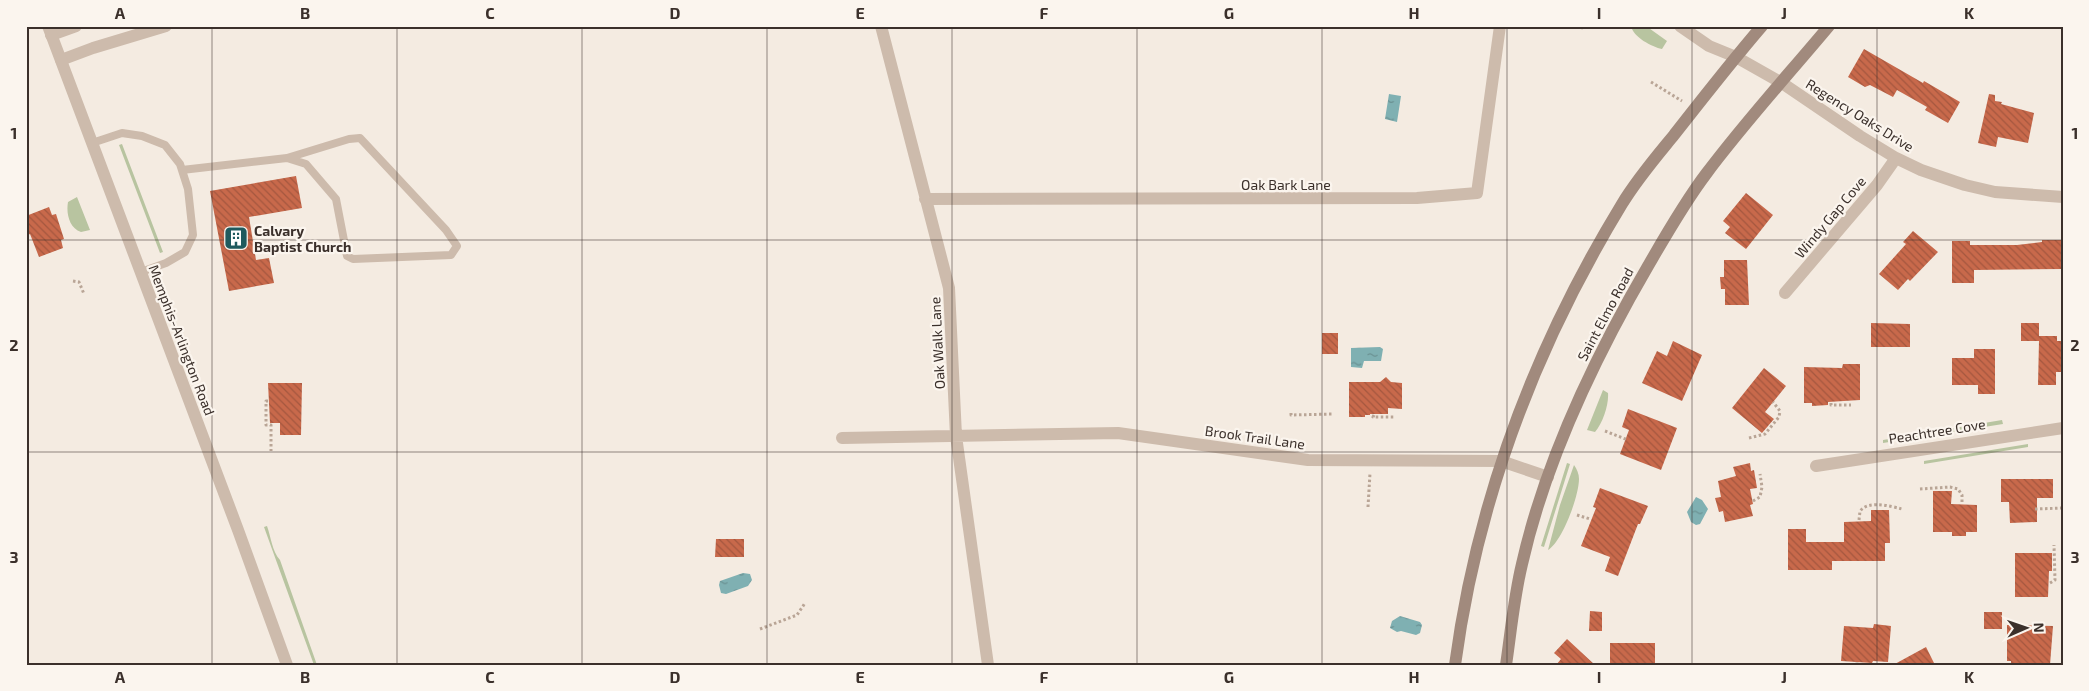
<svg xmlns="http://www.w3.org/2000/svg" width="2089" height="691" font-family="'Exo 2',sans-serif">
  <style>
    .grass { fill: #b8c4a0 }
    .water { fill: url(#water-ripples) }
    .building { fill: url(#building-back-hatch) }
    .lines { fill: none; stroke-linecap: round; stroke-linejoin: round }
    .path { stroke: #b9a596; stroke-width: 3; stroke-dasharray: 2.5 2.5; stroke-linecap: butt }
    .service { stroke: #cdbbac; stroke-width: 8 }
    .minor { stroke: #cdbbac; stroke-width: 12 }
    .tertiary { stroke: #cdbbac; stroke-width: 12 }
    .secondary { stroke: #a18a7d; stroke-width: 12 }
    .grid { fill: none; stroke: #3b302b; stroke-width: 1; stroke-opacity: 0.55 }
    .labels { text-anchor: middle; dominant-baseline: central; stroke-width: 4.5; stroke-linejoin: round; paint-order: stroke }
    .street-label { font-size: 14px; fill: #3b302b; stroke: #fbf5ee }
    .poi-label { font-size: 14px; font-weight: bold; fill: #3b302b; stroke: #fbf5ee; text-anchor: start }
    .neatline { fill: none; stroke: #3b302b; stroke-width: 2 }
    .grid-label { font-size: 16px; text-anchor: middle; font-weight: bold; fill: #3b302b }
  </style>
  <defs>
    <pattern id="water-ripples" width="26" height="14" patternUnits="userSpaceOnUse" patternTransform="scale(1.25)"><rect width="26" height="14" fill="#7fb0b2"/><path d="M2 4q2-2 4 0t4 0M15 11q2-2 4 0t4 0" fill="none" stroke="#699091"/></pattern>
    <pattern id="building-back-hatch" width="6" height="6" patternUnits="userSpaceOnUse" patternTransform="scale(1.25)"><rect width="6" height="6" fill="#c8694b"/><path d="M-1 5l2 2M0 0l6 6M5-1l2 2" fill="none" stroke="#a4573f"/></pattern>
  </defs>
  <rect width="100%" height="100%" fill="#f4ebe1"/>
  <path class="grass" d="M1631,26H1646L1667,41L1662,49C1652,47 1633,37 1631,26Z
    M122,144L163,252L160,253L119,145Z
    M77,197L90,230L81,232C69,228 66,213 68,202Z
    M1603,390L1608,393C1609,404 1603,423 1595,432L1587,430Z
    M2002,420L2003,424L1883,443V440Z
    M2028,444V447L1924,464V461Z
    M1567,463L1570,464L1544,547L1541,546Z
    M1574,465C1577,469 1579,474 1579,479C1579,496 1562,542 1548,550L1560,505Z
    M267,526C271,537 272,551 280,560L317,665H314L264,527Z"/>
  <path class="water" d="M1389,94L1401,96L1397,122L1385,119Z
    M1380,347L1383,349L1381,361H1364L1362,368L1351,367V348Z
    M1696,497L1702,500L1708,509L1700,524L1696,525L1691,522L1687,512Z
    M743,573L750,574L752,580L748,586L726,594L721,593L719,585L720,581Z
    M1400,616L1420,622L1422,625L1420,633L1416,635L1401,631L1397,632L1390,628L1392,621Z"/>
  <path class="building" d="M1864,49L1923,83L1924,81L1960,102L1948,123L1925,110L1927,107L1897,90L1893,97L1870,85L1865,87L1848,77Z
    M1989,94L1995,95V101L2002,102L2001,104L2034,113L2028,143L1998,137L1996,147L1978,143Z
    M296,176L302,208L249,217L256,260L269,258L274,283L229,291L210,191Z
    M1746,193L1773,215L1746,249L1725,233L1730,227L1723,221Z
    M49,207L52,215L56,214L64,239L61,240L63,248L39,257L30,234L26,236V216Z
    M1913,231L1938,252L1910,281L1908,279L1898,290L1879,274L1906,244L1903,242Z
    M2042,240H2063V269L1974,270V283H1952V241H1970V245H2017L2042,242Z
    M1724,260H1747L1749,305H1725V289H1721L1720,277H1724Z
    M1871,323L1910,324V347H1871Z
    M2021,323H2039V336H2057V341H2063V372H2056V385H2038L2039,341H2021Z
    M1322,333H1338V354H1322Z
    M1673,341L1702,355L1682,401L1642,383L1657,351L1667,356Z
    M1974,349H1995V394H1978V385H1952V358H1974Z
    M1843,364H1860V400L1828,402V405L1812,406V403H1804V367L1842,368Z
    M1764,368L1786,386L1765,412L1774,419L1762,433L1732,408Z
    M1386,377L1391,382L1402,383V409L1388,408V414H1370V415H1365V417H1349V382H1380Z
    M268,383H302L301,435H280V423H270Z
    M1628,409L1677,428L1661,470L1620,454L1629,430L1622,427Z
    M1750,463L1751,471L1754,470L1757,488L1750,489L1753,504L1750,505L1753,516L1725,522L1723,511L1719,512L1715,498L1721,497L1718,481L1736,476L1733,467Z
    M2001,479H2053V498H2037V522L2010,523L2009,502H2001Z
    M1600,488L1648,506L1640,524H1638L1618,576L1605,571L1610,557L1581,546L1596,508L1593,507Z
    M1933,491H1952L1951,504L1977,505V532H1966V536H1952V532H1933Z
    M1871,510H1889L1890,543H1885V561H1832V570H1788V529H1806V542H1844V522L1871,521Z
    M716,539H744V557H715Z
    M2015,553H2052V571H2049L2048,597H2015Z
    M1590,611L1602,612V631H1589Z
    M1984,612H2002V629H1984Z
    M1874,624L1891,626L1888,662L1873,661L1872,663L1841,661L1844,626L1873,628Z
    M2007,625L2053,626L2050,665H2011V661H2007Z
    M1567,639L1595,665H1556L1561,659L1554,653Z
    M1610,643H1655V665H1610Z
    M1926,647L1935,665H1893Z"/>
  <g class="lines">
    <path class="path" d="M1581,29L1582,26
      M1651,82L1682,101
      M73,281L79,282L84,294
      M268,401H266V425H271V451
      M1831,403V405H1851
      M1291,413V415L1334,414
      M1374,415L1373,417H1394
      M1605,431L1628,440
      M1749,438L1765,434L1779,417L1780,411L1773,402
      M1920,489L1950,487L1958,489L1962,495V504
      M1753,501L1760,497L1762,487L1760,474
      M1368,507L1370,473
      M2035,509L2063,508
      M1577,515L1590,519
      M1859,520L1860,511C1869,500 1890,506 1902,509
      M2050,583L2055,580L2054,545
      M760,629L797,615L805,603
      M1857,665V662"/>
    <path class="service" d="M92,143L122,133L142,136L165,145L180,164L188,189L193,235L185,252L166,263L141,272
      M182,170L287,158L349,139L360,138L446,230L457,246L451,255L353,259L347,256L336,199L306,164L287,158"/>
    <path class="minor" d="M881,26L949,288L956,436L988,665
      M1680,26L1709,46L1736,57L1782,83L1860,136L1896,158L1921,170L1965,185L1995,192L2063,197
      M51,35L76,26
      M61,60L93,48L166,26
      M925,199L1417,198L1477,193L1500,26
      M1785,293L1877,185L1896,158
      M842,438L1118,433L1308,460L1501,461L1548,477
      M1816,466L2063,428"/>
    <path class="tertiary" d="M48,26L238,530L287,665"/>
    <path class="secondary" d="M1455,665C1477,501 1536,345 1622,204C1637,179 1656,157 1674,135C1703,98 1731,62 1762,26
      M1506,665C1511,631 1514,597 1522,564C1545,462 1595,357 1648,266C1666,235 1684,203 1706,174C1744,123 1788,75 1829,26"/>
  </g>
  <path class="grid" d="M212,26V665M397,26V665M582,26V665M767,26V665M952,26V665M1137,26V665M1322,26V665M1507,26V665M1692,26V665M1877,26V665M26,240H2063M26,452H2063"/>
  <defs>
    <g id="building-square" transform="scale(1.25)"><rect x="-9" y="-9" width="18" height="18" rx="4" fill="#1f5a5e" stroke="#fbf5ee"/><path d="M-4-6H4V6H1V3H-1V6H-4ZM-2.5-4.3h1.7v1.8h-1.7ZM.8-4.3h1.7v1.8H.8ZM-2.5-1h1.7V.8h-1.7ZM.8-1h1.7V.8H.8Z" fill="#fff"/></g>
  </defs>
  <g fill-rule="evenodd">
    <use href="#building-square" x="236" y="238"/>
  </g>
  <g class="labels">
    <g class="street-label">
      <text transform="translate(1860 115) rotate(32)">Regency Oaks Drive</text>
      <text x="1286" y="184">Oak Bark Lane</text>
      <text transform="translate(1830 217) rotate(-50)">Windy Gap Cove</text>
      <text transform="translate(1605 314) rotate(-62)">Saint Elmo Road</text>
      <text transform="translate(182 340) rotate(69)">Memphis-Arlington Road</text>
      <text transform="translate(937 343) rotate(-93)">Oak Walk Lane</text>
      <text transform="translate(1937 431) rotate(-9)">Peachtree Cove</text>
      <text transform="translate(1255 437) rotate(8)">Brook Trail Lane</text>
    </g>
    <g class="poi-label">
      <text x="254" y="230">Calvary<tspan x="254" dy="16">Baptist Church</tspan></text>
    </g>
  </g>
  <rect width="2089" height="691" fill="none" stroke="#fbf5ee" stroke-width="55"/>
  <g transform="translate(2026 628) rotate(88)" stroke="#fbf5ee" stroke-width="4" paint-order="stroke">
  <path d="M0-4L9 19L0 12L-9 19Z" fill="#3b302b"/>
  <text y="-8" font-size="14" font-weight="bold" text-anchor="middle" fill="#3b302b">N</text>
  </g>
  <rect x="28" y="28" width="2034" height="636" class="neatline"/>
  <g class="grid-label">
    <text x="120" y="19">A</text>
    <text x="305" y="19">B</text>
    <text x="490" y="19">C</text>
    <text x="675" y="19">D</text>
    <text x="860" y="19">E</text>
    <text x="1044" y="19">F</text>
    <text x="1229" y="19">G</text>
    <text x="1414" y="19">H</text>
    <text x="1599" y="19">I</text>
    <text x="1784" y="19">J</text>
    <text x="1969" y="19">K</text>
    <text x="14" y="139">1</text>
    <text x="2075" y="139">1</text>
    <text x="14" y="351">2</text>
    <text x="2075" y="351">2</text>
    <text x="14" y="563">3</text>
    <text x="2075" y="563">3</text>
    <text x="120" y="683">A</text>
    <text x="305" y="683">B</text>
    <text x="490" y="683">C</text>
    <text x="675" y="683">D</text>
    <text x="860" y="683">E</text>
    <text x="1044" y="683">F</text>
    <text x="1229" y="683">G</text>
    <text x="1414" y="683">H</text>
    <text x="1599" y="683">I</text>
    <text x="1784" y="683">J</text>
    <text x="1969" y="683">K</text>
  </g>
</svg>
